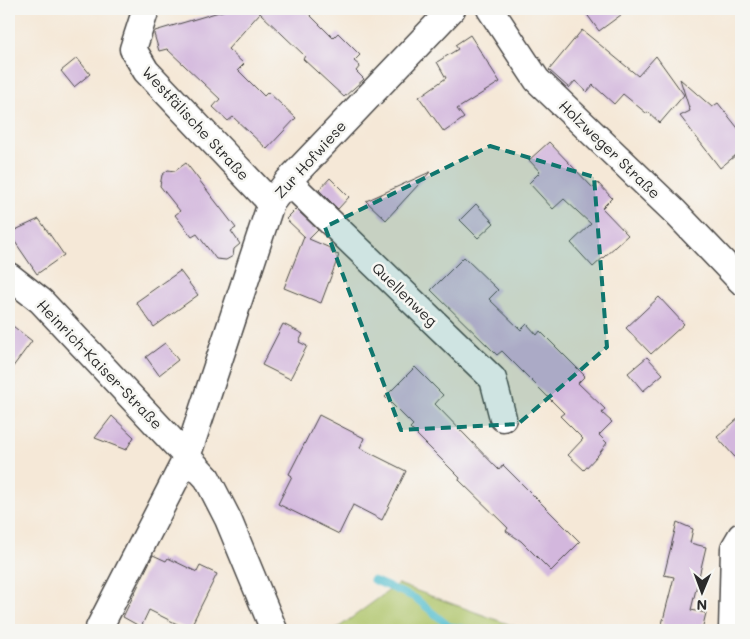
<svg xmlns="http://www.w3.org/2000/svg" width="750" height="639" font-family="Mali,sans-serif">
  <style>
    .green { fill: #aec469; stroke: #6c784a }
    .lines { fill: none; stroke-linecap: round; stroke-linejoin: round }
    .stream { stroke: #53bece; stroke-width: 7 }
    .building { fill: #d3b7dd }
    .minor-casing { stroke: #494745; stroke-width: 29 }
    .minor { stroke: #fff; stroke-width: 26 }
    .marked { fill: #0f766e; fill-opacity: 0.2; stroke: #0f766e; stroke-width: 4; stroke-dasharray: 10 6; stroke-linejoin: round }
    .labels { text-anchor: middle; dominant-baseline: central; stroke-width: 5; stroke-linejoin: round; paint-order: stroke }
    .street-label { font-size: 15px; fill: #2b2b2b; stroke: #f6f6f2 }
  </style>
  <rect width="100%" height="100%" fill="#f6f6f2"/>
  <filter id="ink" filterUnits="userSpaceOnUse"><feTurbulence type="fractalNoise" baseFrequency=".02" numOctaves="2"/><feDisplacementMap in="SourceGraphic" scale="10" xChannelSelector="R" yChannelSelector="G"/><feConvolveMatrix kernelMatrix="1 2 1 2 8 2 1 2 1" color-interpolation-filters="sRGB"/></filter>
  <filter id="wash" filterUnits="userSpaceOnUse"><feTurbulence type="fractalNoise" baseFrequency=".0096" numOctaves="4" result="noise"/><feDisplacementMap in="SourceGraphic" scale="20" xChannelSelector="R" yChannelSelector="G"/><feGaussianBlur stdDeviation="1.12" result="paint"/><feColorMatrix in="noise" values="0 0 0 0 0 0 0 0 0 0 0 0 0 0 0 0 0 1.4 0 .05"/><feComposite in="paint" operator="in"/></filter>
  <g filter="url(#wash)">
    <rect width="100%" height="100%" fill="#f5e8d7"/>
    <path class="green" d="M398,584L519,628L527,630H335Z"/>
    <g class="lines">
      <path class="stream" d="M373,580L415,598L449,626L472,630"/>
    </g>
    <g id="blocks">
      <path class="building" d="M229,9H304L333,38L338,33L360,55L354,61L360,66L356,71L364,79L344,97L303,59L305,56L260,13L228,49L244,64L238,70L264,96L268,92L296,118L267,149L233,117L228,121L213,107L220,99L167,49L159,51L154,34L155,31Z
        M583,9H629L599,31Z
        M582,30L638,76L656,56L684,95L660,123L648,112L646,113L623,94L614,104L593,85L587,92L575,81L569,88L549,70Z
        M470,35L500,82L457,109L464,118L444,132L419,97L446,78L437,62L458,49L455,45Z
        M77,58L90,74L74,87L61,71Z
        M680,79L712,107L718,103L741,132V151L720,168L680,116L690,111Z
        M549,142L593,188L598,183L612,198L602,208L628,235L593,267L571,243L591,224L564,199L553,209L529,183L540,172L529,160Z
        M186,163L236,228L231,231L240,244L234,249L233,256L226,260L216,259L197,234L192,237L175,215L180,211L160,186L162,175L168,170L175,171Z
        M430,172L386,220L366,201Z
        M330,178L349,197L338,209L319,190Z
        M476,204L494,223L478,238L460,220Z
        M296,209L318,230L309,239L330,248L332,253L339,255L321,303L284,288L304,237H305L286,219Z
        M39,219L64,255L37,274L9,233Z
        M464,257L498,290L489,299L521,330L527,324L537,335L540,331L585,376L578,383L605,409L602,413L612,422L599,435L607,443L598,455L584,470L568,455L583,439L560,416L564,413L502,351L497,355L431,290Z
        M180,271L198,295L154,327L136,302Z
        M659,297L684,324L651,354L626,328Z
        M9,323L32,341L9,372Z
        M283,324L303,334L299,342L307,346L290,379L262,365Z
        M165,343L178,360L159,375L146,357Z
        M647,357L663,374L643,391L628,373Z
        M415,367L443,395L435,404L499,470L503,465L580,542L551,571L521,541L506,531L508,528L459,480L460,478L410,428L413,425L385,397Z
        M319,415L364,438L360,448L406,471L382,520L353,505L339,534L278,504L292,476L289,474Z
        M112,416L134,437L126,450L95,438Z
        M741,416V464L717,437Z
        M677,522L693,529L690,543L706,547L691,610L706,613L702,630H666L667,625L662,624L674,577L664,575Z
        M153,555L166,561L168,558L197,572L200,566L217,574L189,630L149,610L141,627L123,617Z"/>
    </g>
  </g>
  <g filter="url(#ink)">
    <use href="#blocks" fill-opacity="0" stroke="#494745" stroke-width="1"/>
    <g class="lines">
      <g class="minor-casing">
        <path id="minor" d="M146,9L133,49L146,71L271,203
          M490,9L537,80L675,212L741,281
          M288,181L493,379L503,418
          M9,276L41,301L207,478L228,519L274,630
          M99,628L187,457L271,203L288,181L452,9
          M732,630L734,548L741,536"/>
      </g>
      <use href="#minor" class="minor"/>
    </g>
  </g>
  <path class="marked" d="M490,146L594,177L607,347L518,424L401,430L325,227Z"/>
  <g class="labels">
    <g class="street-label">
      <text transform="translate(196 123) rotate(47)">Westfälische Straße</text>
      <text transform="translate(610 149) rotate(44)">Holzweger Straße</text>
      <text transform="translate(310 159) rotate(-48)">Zur Hofwiese</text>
      <text transform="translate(405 294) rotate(44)">Quellenweg</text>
      <text transform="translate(100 364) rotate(46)">Heinrich-Kaiser-Straße</text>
    </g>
  </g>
  <rect width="750" height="639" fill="none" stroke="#f6f6f2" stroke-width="30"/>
  <g transform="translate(702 592) rotate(181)" stroke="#f6f6f2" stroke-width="4" paint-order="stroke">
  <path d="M0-4L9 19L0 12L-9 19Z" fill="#2b2b2b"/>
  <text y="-8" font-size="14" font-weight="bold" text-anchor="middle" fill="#2b2b2b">N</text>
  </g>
</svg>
